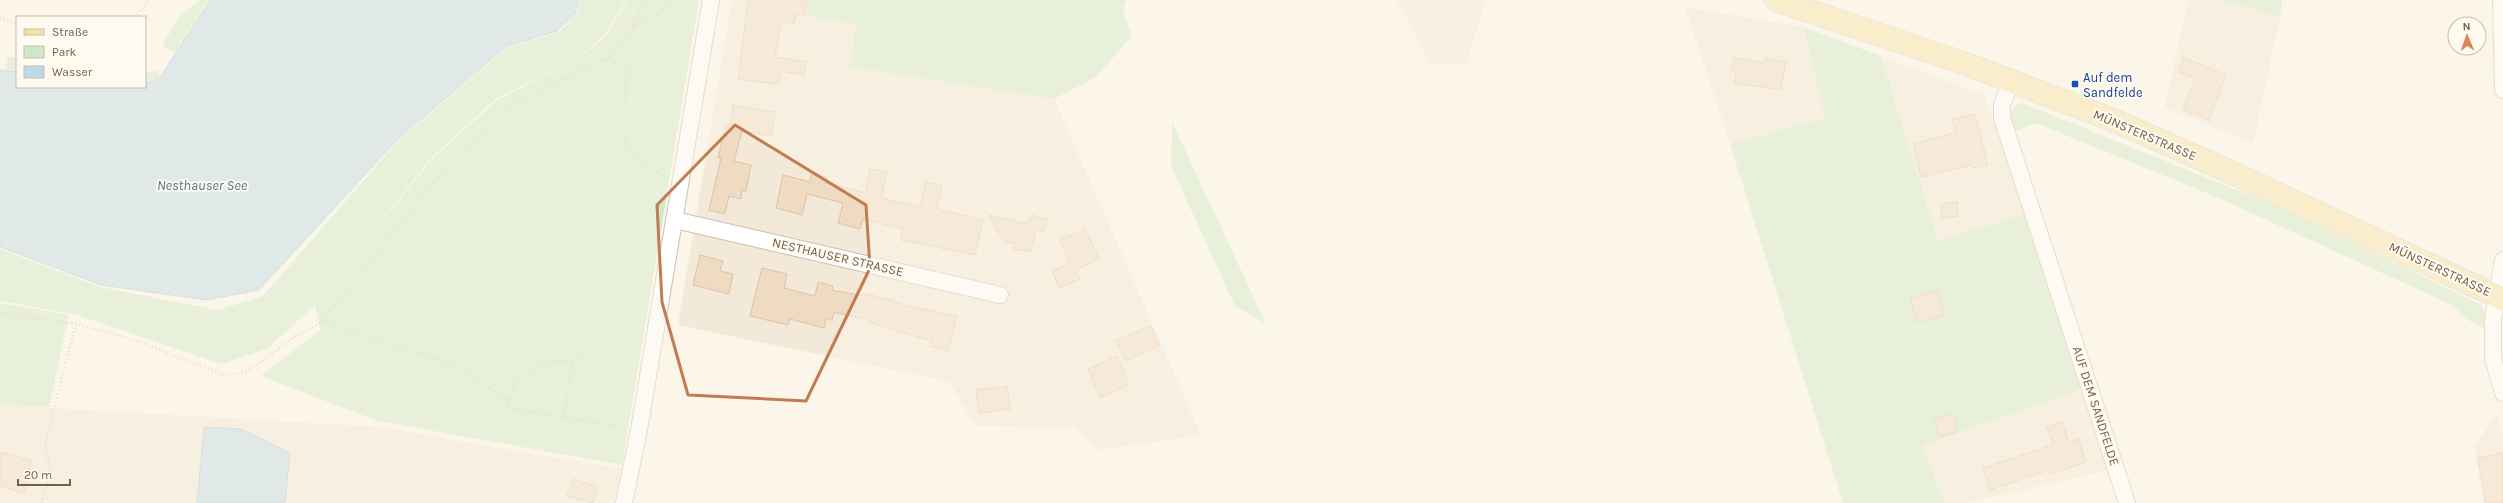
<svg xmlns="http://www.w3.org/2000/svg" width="2503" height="503" font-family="Karla,sans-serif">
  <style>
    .residential { fill: #f2e9d8 }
    .green { fill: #d1e8c8 }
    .water { fill: #bedae4; stroke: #a5c7d5 }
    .building { fill: #efdac2; stroke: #e0c2a3 }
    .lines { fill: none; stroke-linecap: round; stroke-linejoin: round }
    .street-casing { stroke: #cdbfaf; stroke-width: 18 }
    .primary-casing { stroke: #d8d2cd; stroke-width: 24 }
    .path { stroke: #d4bda5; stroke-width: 2.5; stroke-dasharray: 1 3; stroke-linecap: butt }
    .street { stroke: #fff; stroke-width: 16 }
    .primary { stroke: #f5e2a6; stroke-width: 22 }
    .marked { fill: none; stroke: #c27c54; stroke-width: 3; stroke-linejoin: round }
    .transit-dot { fill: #1a4fb4; stroke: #fefaef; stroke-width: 1.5 }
    .labels { text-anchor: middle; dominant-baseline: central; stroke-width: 4; stroke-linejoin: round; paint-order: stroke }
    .transit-label { font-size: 13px; fill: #164399; stroke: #fefaef; text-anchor: start }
    .street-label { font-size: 13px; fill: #74604e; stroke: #fefaef }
    .water-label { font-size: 14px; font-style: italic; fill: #4c798c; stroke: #fefaef }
  </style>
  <rect width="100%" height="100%" fill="#fbf6e9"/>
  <path class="residential" d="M732,0H808L806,16L857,25L850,67L1054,99L1201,435L1100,450L1075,428L974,426L950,382L678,325Z
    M1397,0H1486L1466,64H1430Z
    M2188,0H2222L2280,18L2253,144L2165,107Z
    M1685,7L1803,27L1825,118L1730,144Z
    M1881,56L1984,95L2027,214L1938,240Z
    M2087,387L2114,469L1968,503H1945L1922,446Z
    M0,405L379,427L623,469L614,503H0Z
    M2496,411L2503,435V503H2483L2475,448Z"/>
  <path class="green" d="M200,0H208L174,53L162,46L180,15Z
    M580,0H626L605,34L582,55L496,99L431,158L315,305L267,349L221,364L78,315L0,301V249L100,287L218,310L263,296L399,140L508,47L559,32L577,14Z
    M627,0H699L622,465L378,421L261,376L320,330L315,305L432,159L497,100L583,55L607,35Z
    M808,0H1126L1123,10L1132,36L1096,77L1054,99L850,67L856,25L806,16Z
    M2222,0H2282L2280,18Z
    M1803,27L1881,56L1938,240L2027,214L2087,387L1922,446L1945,503H1843L1730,144L1825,118Z
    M8,57L17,58V71L6,70Z
    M158,70L159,76L145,83V73Z
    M2022,103L2274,205L2480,304C2487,312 2487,318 2484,328L2466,319L2452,305L2221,199L2036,123L2014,132L2010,114L2017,104Z
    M1172,122L1266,324L1235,306L1171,166Z
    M0,303L69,315L49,407L0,405Z"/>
  <path class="water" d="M210,0H579L575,14L557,31L507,46L397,140L259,290L206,300L101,285L0,247V70L17,72V87H145V84L160,77Z
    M204,427L241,429L290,453L285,503H197Z"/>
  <path class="building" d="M748,0H807L804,16L796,15L794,24L781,21L775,57L806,62L804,75L782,71L778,84L738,79Z
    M2183,57L2226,75L2209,120L2183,110L2195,78L2179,72Z
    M1734,58L1765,63L1766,58L1786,62L1781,90L1735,83L1736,72H1731Z
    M733,105L775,112L771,136L742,131L734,161L751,165L746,191L742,190L741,199L729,196L725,214L709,210L721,158H718L726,124L730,125Z
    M1975,114L1988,165L1973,168L1972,165L1921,177L1913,144L1956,132L1952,119Z
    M870,169L887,172L881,198L920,207L926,182L942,186L937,209L983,220L975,255L901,240L903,229L863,219L860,229L838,223L843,203L807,194L802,215L776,208L783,175L810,182L812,173L827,177L825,183L865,193Z
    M1957,202L1958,216L1942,218L1941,204Z
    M989,215L1023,223H1029L1031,215L1047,219L1044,232L1036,230L1030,252L1014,249L1015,244L1004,242Z
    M1085,229L1099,259L1076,270L1080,279L1059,288L1052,271L1070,263L1060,240Z
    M700,255L723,261L720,271L733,274L729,294L693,285Z
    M762,268L787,274L784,288L815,296L818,282L833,286L832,290L863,296V293L895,301V303L957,316L948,351L930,346L932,341L871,323L872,321L834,312L832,320L826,318L824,328L790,319L788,325L750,316Z
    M1937,290L1944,315L1917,322L1910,298Z
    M1151,326L1159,346L1125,361L1116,340Z
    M1117,356L1129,385L1100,398L1088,369Z
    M1007,386L1010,409L979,413L976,390Z
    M1953,414L1958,431L1939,437L1934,420Z
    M2062,421L2069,442L2079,439L2086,462L2051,474L2049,470L1990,490L1983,468L2053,445L2047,427Z
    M0,452L32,461L24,493L0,486Z
    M2503,453V503H2486L2478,458Z
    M573,479L598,487L593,503L567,496Z"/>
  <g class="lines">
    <g class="street-casing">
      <path id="street" d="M2501,0L2503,90
        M2011,81L2002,105V118L2127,503
        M675,220L1000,295
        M2503,260L2493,320V359L2503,393
        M624,503L639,430L711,0"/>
    </g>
    <g class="primary-casing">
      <path id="primary" d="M1776,0L1966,64L2113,120L2224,169L2503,299"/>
    </g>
    <path class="path" d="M134,17L150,0
      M0,18L17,23
      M632,29L661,11L670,0
      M607,59L627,67C626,83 621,129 626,143C630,157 653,170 665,176
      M0,313L76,324L129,338L227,376L249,370L294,337L322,322L447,166L504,109L584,68L607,59L632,29L645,0
      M322,322L462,368L507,401
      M586,355L572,361H558L540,364L516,381L506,408L623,427
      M564,418L572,361
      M42,503L51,474L45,443L76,324"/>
    <use href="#street" class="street"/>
    <use href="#primary" class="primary"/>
  </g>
  <path d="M0 0H2503V503H0ZM735,125L866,205L870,268L806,401L688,395L662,302L657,205Z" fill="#fbf6e9" fill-opacity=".55" fill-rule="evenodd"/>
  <path class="marked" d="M735,125L866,205L870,268L806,401L688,395L662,302L657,205Z"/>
  <rect class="transit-dot" x="2071" y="80" width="8" height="8" rx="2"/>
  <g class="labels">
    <g class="transit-label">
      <text x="2083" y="77">Auf dem<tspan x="2083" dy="15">Sandfelde</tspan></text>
    </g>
    <g class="street-label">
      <text transform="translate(2145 135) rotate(23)">MÜNSTERSTRASSE</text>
      <text transform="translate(838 257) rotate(13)">NESTHAUSER STRASSE</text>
      <text transform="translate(2440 269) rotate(25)">MÜNSTERSTRASSE</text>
      <text transform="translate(2096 406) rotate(72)">AUF DEM SANDFELDE</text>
    </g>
    <g class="water-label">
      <text x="202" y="185">Nesthauser See</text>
    </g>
  </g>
  <rect x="16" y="16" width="130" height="72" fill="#fefaef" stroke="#c7bcaf"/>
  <rect x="24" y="29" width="20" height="6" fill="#f5e2a6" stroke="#c7bcaf"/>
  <text x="52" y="36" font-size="12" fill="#74604e">Straße</text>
  <rect x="24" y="46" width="20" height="12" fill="#d1e8c8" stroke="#c7bcaf"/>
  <text x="52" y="56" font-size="12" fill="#74604e">Park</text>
  <rect x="24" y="66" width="20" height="12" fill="#bedae4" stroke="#c7bcaf"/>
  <text x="52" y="76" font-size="12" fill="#74604e">Wasser</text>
  <g transform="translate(2467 36) rotate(358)"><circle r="19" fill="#fefaef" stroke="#c7bcaf"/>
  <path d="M0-3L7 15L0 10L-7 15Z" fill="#dc8556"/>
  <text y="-6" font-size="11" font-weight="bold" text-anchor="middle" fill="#74604e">N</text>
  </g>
  <path d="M18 479v6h52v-6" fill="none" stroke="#74604e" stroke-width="2"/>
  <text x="24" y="479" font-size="12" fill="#74604e" stroke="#fefaef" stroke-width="3" paint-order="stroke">20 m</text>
</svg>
